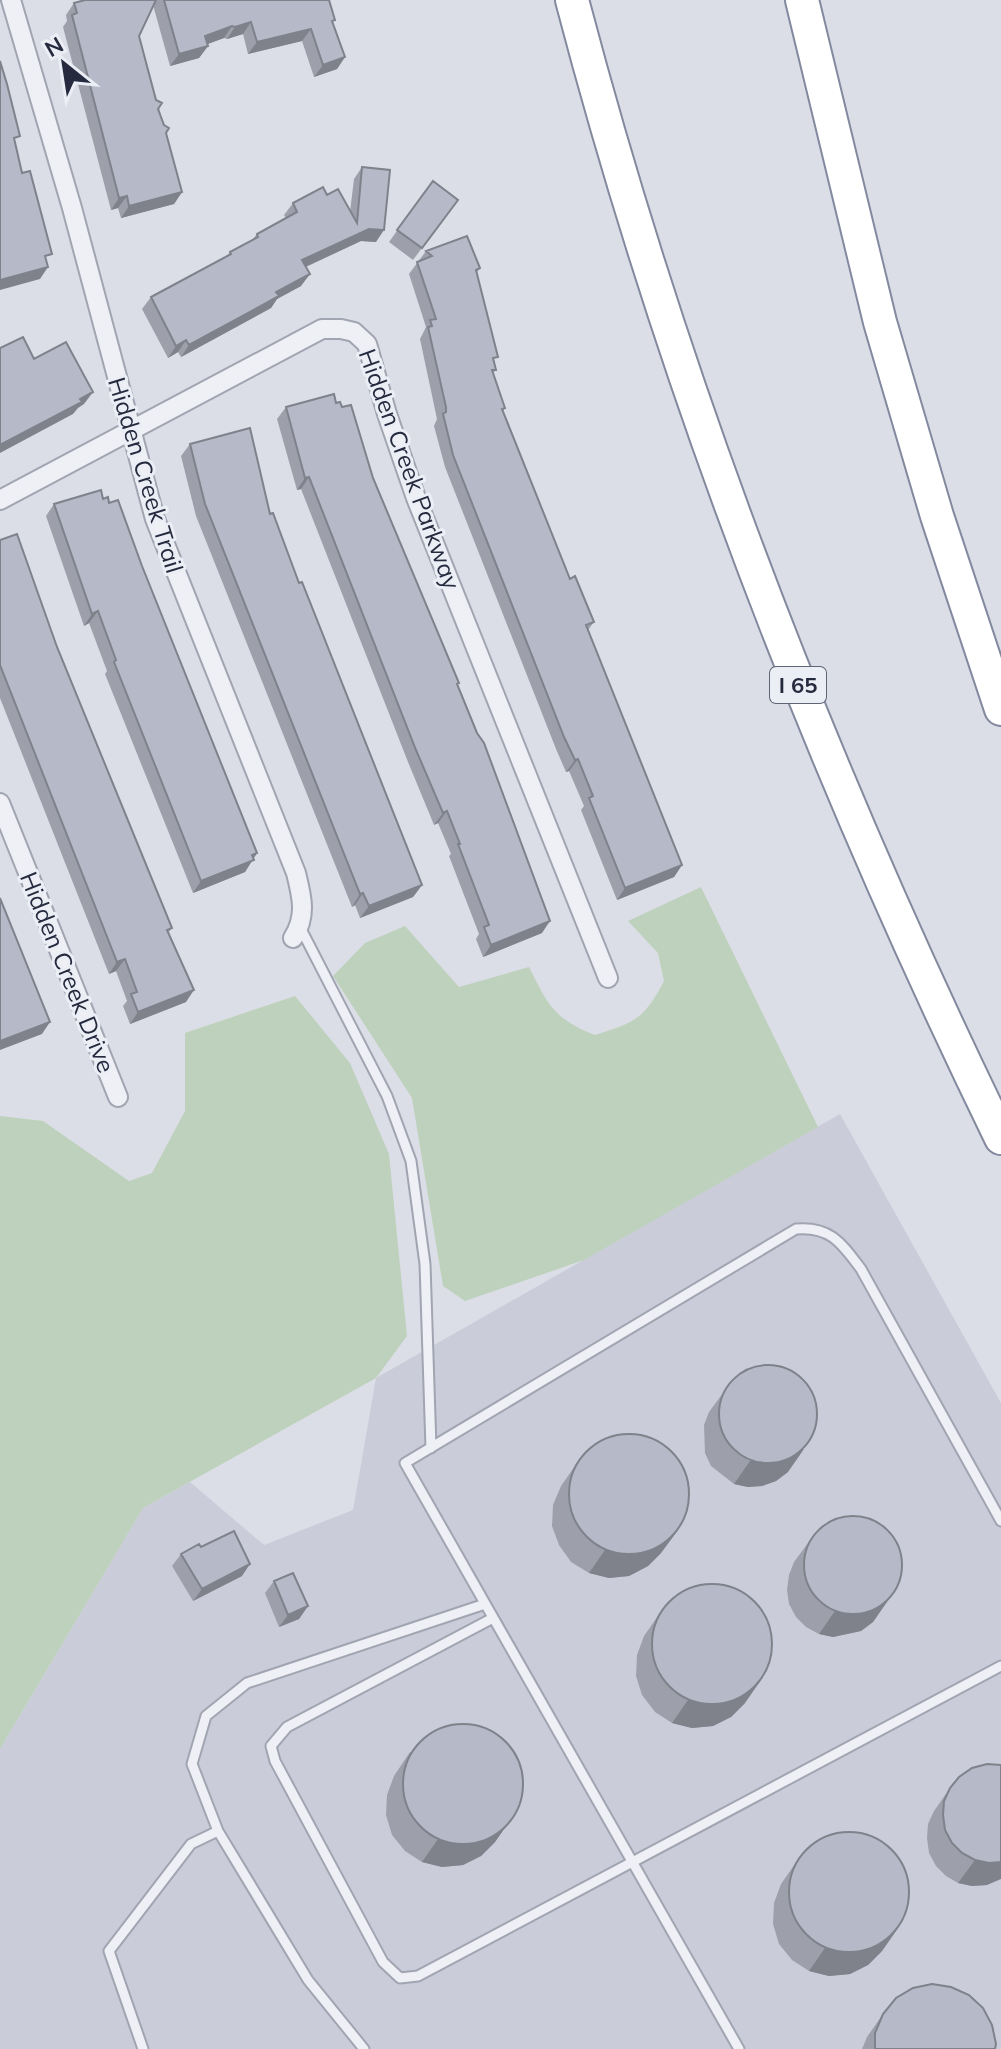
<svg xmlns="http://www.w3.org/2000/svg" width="1001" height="2049" font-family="Mulish,sans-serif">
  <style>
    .built { fill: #cacdd9 }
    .green { fill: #bed1bc }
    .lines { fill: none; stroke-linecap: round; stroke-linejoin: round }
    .lane-casing { stroke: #a1a4b1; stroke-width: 13 }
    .street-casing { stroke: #a1a4b1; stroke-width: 22 }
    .highway-casing { stroke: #83899e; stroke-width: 36 }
    .lane { stroke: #eff0f5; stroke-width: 9 }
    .street { stroke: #eff0f5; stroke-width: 18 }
    .highway { stroke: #fff; stroke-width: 32 }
    .wall { fill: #9d9fab }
    .shaded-wall { fill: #7f828b }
    .building { fill: #b6b9c7; stroke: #7f828b; stroke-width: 2 }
    .labels { text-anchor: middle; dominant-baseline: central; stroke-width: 6; stroke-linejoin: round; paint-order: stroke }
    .shield { fill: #ebeef5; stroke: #606575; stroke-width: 2 }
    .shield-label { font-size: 22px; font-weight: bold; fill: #252a3e }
    .street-label { font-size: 24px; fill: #252a3e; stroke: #ebeef5 }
  </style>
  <rect width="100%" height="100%" fill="#dcdee7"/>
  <path class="built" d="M840,1114L1001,1403V2049H0V1749L143,1508L190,1482L264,1545L353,1510L376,1378Z"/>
  <path class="green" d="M701,887L818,1127L584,1260L465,1301L443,1286L412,1098L333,976L365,943L405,926L459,987L529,967C548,1005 554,1019 595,1035C636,1022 644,1019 664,981L658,953L628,921Z
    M295,996L350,1063L389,1154L407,1336L376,1378L143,1508L0,1749V1116L43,1121L129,1181L152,1173L185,1111V1033Z"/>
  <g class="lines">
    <g class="lane-casing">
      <path id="lane" d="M300,927L387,1096L411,1161L425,1264L431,1448
        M493,1618L287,1727L271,1746L275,1761L383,1962L400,1978L418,1976L1001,1666
        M143,2049L109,1951L191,1844L218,1831
        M364,2049L308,1980L218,1831L192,1764L206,1716L247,1683L485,1604
        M739,2049L405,1463L796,1229C831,1226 842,1244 861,1269L1001,1521"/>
    </g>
    <g class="street-casing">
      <path id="street" d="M11,0L72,208L155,519L296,873C302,897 307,916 293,938
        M0,500L322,329H341L354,332L367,344L387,414L416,498L608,978
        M0,803L118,1097"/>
    </g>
    <g class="highway-casing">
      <path id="highway" d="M572,0C676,396 822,771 1001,1138
        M802,0L880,322L937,516L1001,709"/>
    </g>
    <use href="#lane" class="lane"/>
    <use href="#street" class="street"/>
    <use href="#highway" class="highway"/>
  </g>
  <path class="wall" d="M85,0H329L333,22L345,57L337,69L314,77L302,41L248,54L243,34L227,39L224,38L207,44L208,46L199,58L170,66L153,5L139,36L182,192L174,204L121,218L118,208L111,210L63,27L67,21L66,15L74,3Z
    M362,167L376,242L361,241L306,267L301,286L277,299L271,308L181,357L178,352L168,358L142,309L151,297L227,256L230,252L252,240L257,234L286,218L284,215L293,203L327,195L350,212L354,179Z
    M433,181L458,200L413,260L389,242Z
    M426,251L480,268L477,272L496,370L493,373L505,408L503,411L570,579L594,622L588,630L682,865L674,877L617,900L581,810L584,806L569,771L566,772L556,749L445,467L434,426L437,419L420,339L426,327L409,274Z
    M336,403L373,478L457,685L542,933L483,957L476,939L479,934L449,856L451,854L438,823L434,825L408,762L301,489L297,490L277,419L286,407Z
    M190,444L270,514L299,583L422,885L413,897L360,918L355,905L352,907L196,516L181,456Z
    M103,499L109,503L142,566L257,853L245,872L193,893L105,674L107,671L89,623L84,626L46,516L54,504Z
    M0,540L57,647L172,928L168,933L186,1002L130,1024L123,1006L127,1001L116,971L109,974L0,698Z
    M726,1389L788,1472L776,1481L762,1486L748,1487L734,1484L711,1466L705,1453L704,1425L709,1412Z
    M577,1463L678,1530L661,1553L648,1566L629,1576L609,1578L589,1573L571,1562L559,1545L552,1526L553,1505L561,1486Z
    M811,1539L898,1586L873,1622L861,1631L833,1637L819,1634L806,1627L796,1617L789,1604L787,1590L789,1575L794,1562Z
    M201,1547L242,1576L193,1601L172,1566L181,1554Z
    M274,1581L308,1606L299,1619L279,1627L265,1593Z
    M660,1613L745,1703L731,1717L713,1726L692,1728L672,1723L655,1712L642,1695L636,1676L637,1655L644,1636Z
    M410,1752L511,1819L495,1842L481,1856L463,1865L442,1867L422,1862L405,1851L392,1835L386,1815L387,1795L394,1776Z
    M950,1788L987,1885L972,1886L958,1883L946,1876L936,1866L929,1853L927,1838L928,1824L934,1811Z
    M797,1861L898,1928L882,1951L868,1965L850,1974L829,1976L809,1971L792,1960L779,1944L773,1924L774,1903L781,1884Z
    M883,2014L995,2049H862L867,2037Z"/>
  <path class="shaded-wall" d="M251,22L243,34L227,39L235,27Z
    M232,26L224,38L197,48L205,36Z
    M311,29L302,41L248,54L257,42Z
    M208,46L199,58L170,66L179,54Z
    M345,57L337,69L314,77L323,65Z
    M182,192L174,204L121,218L129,206Z
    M127,196L118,208L111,210L119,198Z
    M369,229L384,230L376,242L361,241L294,272L302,260Z
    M48,267L40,279L0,290V280Z
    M310,274L301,286L277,299L271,308L181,357L189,345L276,292Z
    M186,340L178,352L168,358L176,346Z
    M93,392L84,404L78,408L73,414L0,453V445Z
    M309,477L301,489L297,490L305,478Z
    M98,611L89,623L84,626L92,614Z
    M578,759L569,771L566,772L575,760Z
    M447,811L438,823L434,825L443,813Z
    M257,853L245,872L193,893L201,881Z
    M682,865L674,877L617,900L625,888Z
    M422,885L413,897L360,918L369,906Z
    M363,893L355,905L352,907L360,894Z
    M550,921L542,933L483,957L491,945Z
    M125,959L116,971L109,974L117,962Z
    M194,990L186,1002L130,1024L138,1012Z
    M50,1022L42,1034L0,1050V1041Z
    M804,1449L788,1472L776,1481L762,1486L748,1487L734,1484L750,1461Z
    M678,1530L661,1553L648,1566L629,1576L609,1578L589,1573L605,1550Z
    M250,1564L242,1576L193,1601L202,1589Z
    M889,1599L873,1622L861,1631L833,1637L819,1634L835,1611Z
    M308,1606L299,1619L279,1627L288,1615Z
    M761,1680L745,1703L731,1717L713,1726L692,1728L672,1723L688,1700Z
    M511,1819L495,1842L481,1856L463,1865L442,1867L422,1862L438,1839Z
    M975,1860L1001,1862V1879L987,1885L972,1886L958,1883Z
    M898,1928L882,1951L868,1965L850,1974L829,1976L809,1971L825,1948Z"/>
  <path class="building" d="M85,0H156L139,36L156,100L162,103L158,109L164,125L169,128L166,133L182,192L129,206L127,196L119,198L72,15L77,13L74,3Z
    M164,0H329L335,20L332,21L345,57L323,65L311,29L257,42L251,22L235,27L232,26L205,36L208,46L179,54Z
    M0,61L7,84L20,136L14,138L22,173L30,171L52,254L45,256L48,267L0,280Z
    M362,167L390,170L384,230L369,229L302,260L310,274L276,292L279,296L189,345L186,340L176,346L151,297L231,254L230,252L258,237L257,234L297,212L293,203L323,187L327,195L338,189L357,223Z
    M433,181L458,200L422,248L397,230Z
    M467,236L480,268L476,270L498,357L493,358L496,370H492L505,408L502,409L570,579L575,576L594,622L586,625L682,865L625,888L589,798L593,796L578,759L575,760L564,737L453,455L443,414L446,412V407L428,327L432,326L430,320L436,319L417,262L432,256L426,251Z
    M23,337L34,359L66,342L93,392L80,399L82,402L0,445V348Z
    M334,394L336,403L340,402L342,407L351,405L373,478L459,683L457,684L477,733L484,743L550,921L491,945L484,927L489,925L458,844H460L447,811L443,813L416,750L309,477L305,478L286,407Z
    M250,428L270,514L273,513L299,583L302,582L422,885L369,906L363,893L360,894L205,504L190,444Z
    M101,490L103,499L108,497L109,503L118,500L142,566L257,853L252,855L254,860L201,881L114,662L116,660L98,611L92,614L54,504Z
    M17,534L57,647L172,928L167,930L194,990L138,1012L131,994L137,992L125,959L117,962L0,665V540Z
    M0,898L50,1022L0,1041Z
    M719 1414a49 49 0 1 1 98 0a49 49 0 1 1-98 0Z
    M569 1494a60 60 0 1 1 120 0a60 60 0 1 1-120 0Z
    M804 1565a49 49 0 1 1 98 0a49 49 0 1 1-98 0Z
    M234,1531L250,1564L202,1589L181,1554L199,1544L201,1547Z
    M293,1573L308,1606L288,1615L274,1581Z
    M652 1644a60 60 0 1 1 120 0a60 60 0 1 1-120 0Z
    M403 1784a60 60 0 1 1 120 0a60 60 0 1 1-120 0Z
    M987,1764L1001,1765V1862L989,1863L975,1860L962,1853L952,1843L945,1830L943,1815L944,1801L950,1788L959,1777L972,1768Z
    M789 1892a60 60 0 1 1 120 0a60 60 0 1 1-120 0Z
    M932,1984L951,1987L969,1995L983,2008L992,2025L996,2044L995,2049H875V2033L883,2014L896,1998L913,1988Z"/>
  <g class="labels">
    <rect class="shield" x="770" y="667" width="56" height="36" rx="6"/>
    <g class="shield-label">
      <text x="798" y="685">I 65</text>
    </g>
    <g class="street-label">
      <text transform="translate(410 469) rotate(70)">Hidden Creek Parkway</text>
      <text transform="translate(146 475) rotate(73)">Hidden Creek Trail</text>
      <text transform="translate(68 972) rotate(68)">Hidden Creek Drive</text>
    </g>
  </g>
  <g transform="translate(64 64) rotate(330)" stroke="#ebeef5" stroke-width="6" paint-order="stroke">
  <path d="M0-6L14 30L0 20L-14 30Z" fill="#252a3e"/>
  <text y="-12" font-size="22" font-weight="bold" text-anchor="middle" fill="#252a3e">N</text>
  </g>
</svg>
